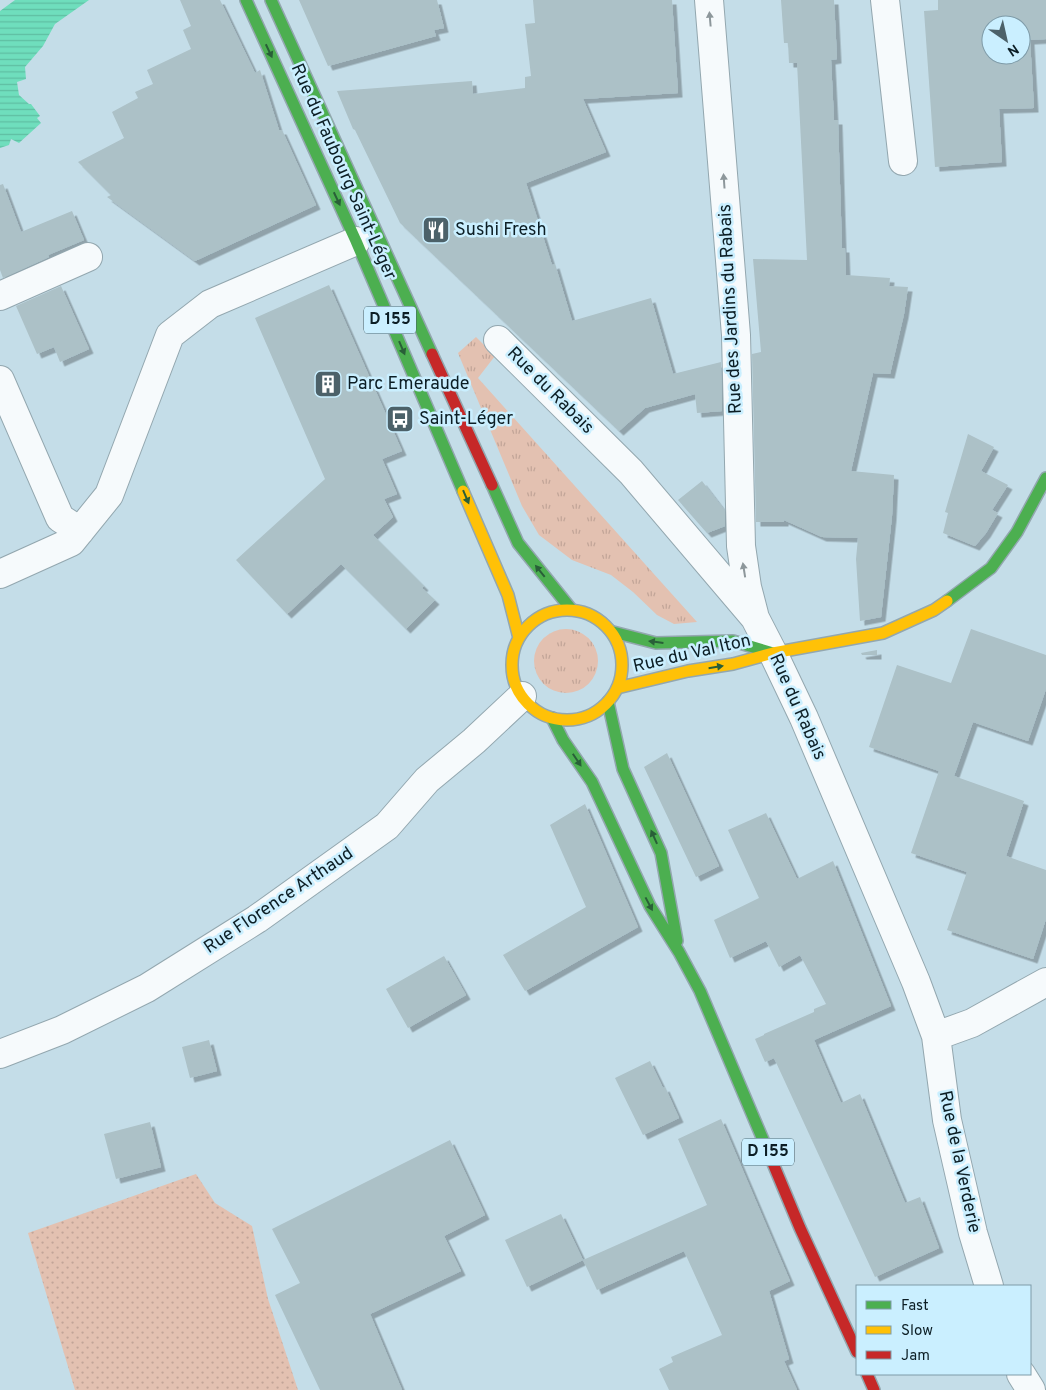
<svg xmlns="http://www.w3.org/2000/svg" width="1046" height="1390" font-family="Overpass,sans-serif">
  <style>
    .grass { fill: url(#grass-tufts) }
    .park { fill: url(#park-dots) }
    .water { fill: url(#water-rules) }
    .building { fill: #acc1c7; fill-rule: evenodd; filter: url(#shadow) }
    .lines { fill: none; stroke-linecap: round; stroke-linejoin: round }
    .street-casing { stroke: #93a7af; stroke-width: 30 }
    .fast-casing { stroke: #93a7af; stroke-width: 14 }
    .slow-casing { stroke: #93a7af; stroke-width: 14 }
    .jam-casing { stroke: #93a7af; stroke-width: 14 }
    .street { stroke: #f6fafc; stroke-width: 28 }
    .fast { stroke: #4caf50; stroke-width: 11 }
    .slow { stroke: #ffc107; stroke-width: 11 }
    .jam { stroke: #c62828; stroke-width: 11 }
    .oneway { fill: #8d979b }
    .oneway2 { fill: #295f38 }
    .labels { text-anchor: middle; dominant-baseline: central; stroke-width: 5; stroke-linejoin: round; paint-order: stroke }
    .shield { fill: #caefff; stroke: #455d66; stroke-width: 1 }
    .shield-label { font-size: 16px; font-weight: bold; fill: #0c1e25 }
    .street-label { font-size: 18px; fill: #0c1e25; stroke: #caefff }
    .poi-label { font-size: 18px; fill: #0c1e25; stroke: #caefff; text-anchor: start }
  </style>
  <defs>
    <pattern id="grass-tufts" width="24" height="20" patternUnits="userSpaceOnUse" patternTransform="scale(1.25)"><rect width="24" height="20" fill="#e3c1b1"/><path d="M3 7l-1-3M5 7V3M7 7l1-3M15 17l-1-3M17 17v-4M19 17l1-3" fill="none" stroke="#c2a598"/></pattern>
    <pattern id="park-dots" width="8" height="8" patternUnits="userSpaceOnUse" patternTransform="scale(1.25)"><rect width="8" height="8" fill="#e3c1b1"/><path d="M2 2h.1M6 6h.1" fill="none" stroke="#c2a598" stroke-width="1.8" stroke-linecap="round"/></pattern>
    <pattern id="water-rules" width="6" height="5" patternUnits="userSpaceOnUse" patternTransform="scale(1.25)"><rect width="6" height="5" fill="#6fdebd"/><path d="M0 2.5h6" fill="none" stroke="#5fbea2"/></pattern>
    <filter id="shadow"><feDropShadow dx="4.5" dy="4.5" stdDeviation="0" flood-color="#0004"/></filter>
  </defs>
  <rect width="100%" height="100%" fill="#c4dde8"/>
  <path class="grass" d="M476,337L495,356L478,378L697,622L674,624L657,615L633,592L611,575L572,560L539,535L522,506L458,353Z
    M534 661a32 32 0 1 1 64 0a32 32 0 1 1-64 0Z"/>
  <path class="park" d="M196,1174L215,1203L252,1226L268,1299L298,1390H75L28,1233Z"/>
  <path class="water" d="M15,0H89L55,24L43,46L25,67L26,79L17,82L19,95L29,104H31L40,116L37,118L41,123L19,143L11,139L9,145L0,148V11Z"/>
  <path class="building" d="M180,0H220L255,73L260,70L279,130H282L316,205L195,261L107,197L111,195L78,162L124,138L112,112L138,98L135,92L153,84L147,70L191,49L183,30L191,26Z
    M299,0H437L444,28L434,30L436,36L328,66Z
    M533,0H672L678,93L583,99L606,152L526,183L552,265L555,264L572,321L651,298L673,374L721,362L722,411L697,413L695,394L645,408L619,431L400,223L355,130L353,129L337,91L472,81L473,94L525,88V77L531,76L525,24L535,23Z
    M781,0H834L837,59L831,60L834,120H838L842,248H845L846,275L890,278L889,286L908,287L904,314L890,374L873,373L851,471L894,475L892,516L881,617L860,621L856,559L858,538L822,537L784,520V522H756L752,354L761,352L753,259L807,260L797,63H789L788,43H784Z
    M938,0H1046V39L1030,40L1034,108L999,109L1002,162L935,167L924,11L938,10ZM991,25H1021V55H991Z
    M3,184L21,232L72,211L84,240L48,255L49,257L3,278L0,270V185Z
    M329,285L402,451L382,459L397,494L384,499L393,517L373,535L424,586L422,588L435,600L406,629L341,564L287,614L236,560L325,479L255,318Z
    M61,286L89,349L60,362L54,347L37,354L16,306Z
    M968,434L994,447L981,471L1008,485L992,510L998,513L986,533L975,546L943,533L948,513L945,512Z
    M702,481L725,511V526L707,533L678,500Z
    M971,629L1046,655V689L1028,741L973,722L954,776L1024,801L1006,856L1046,870V919L1033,959L947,930L967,872L911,853L939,771L869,747L897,665L951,683Z
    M877,650V655H862L861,653Z
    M667,753L719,866L696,877L644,767Z
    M585,804L638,927L525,991L503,955L586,907L550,825Z
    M766,813L797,879L833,861L891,1006L814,1040L841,1103L860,1094L905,1203L920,1197L939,1248L875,1277L774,1058L765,1062L755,1039L764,1035V1034L814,1012V1009L826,1004L800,955L779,967L766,941L730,958L714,920L759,898L728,830Z
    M444,956L466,995L408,1028L386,989Z
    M209,1040L217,1071L190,1078L182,1047Z
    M650,1061L663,1088L665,1087L679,1118L643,1135L615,1078Z
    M721,1119L790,1281L769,1291L789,1359L784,1361L797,1390H669L659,1369L673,1362L671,1357L722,1335L684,1251L597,1290L583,1260L707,1205L678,1139Z
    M150,1122L161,1167L116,1179L104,1134Z
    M450,1140L485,1215L444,1236L461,1271L370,1314L402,1390H320L275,1295L300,1283L272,1229Z
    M561,1214L583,1260L527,1287L505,1240Z"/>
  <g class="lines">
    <g class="street-casing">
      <path id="street" d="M709,0L736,335L741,546L747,587L754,614
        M885,0L903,161
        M0,296L88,257
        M498,340L631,472L755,618L773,653L804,718L916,982L936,1036L947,1120L973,1233L989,1286
        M0,380L60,518L80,531
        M0,574L71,542L109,495L170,335L210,304L356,241
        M936,1036L972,1023L1046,982
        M0,1054L62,1030L147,988L257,919L387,826L427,780L474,741L522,696
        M1021,1374L1031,1390"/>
    </g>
    <g class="fast-casing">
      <path id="fast" d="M246,0L356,241L463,491
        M271,0L432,354
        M492,485L518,543L571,609
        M947,601L991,568L1017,532L1046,478
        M613,632L656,643L733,641L773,653
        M608,702L623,769L661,853L677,941
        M552,718L563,740L592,782L650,906L679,952L700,991L772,1161"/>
    </g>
    <g class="slow-casing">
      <path id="slow" d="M463,491L508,595L519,638
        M512 665a55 55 0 1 1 110 0a55 55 0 1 1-110 0Z
        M617,688L688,671L733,664L773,653L883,633L934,610L947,601"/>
    </g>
    <g class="jam-casing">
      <path id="jam" d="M432,354L492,485
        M772,1161L800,1228L857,1352
        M867,1374L874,1390"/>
    </g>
    <use href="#street" class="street"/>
    <use href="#fast" class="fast"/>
    <use href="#slow" class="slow"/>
    <use href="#jam" class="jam"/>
  </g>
  <defs><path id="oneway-solid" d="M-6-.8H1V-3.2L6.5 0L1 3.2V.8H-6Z" transform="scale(1.25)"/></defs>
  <g class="oneway">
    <use href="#oneway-solid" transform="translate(710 19) rotate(-95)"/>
    <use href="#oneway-solid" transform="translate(724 181) rotate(-94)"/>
    <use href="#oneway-solid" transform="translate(744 570) rotate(-99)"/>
  </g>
  <g class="oneway2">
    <use href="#oneway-solid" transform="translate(269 51) rotate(65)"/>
    <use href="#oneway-solid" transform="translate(337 199) rotate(65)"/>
    <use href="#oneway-solid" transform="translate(402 348) rotate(67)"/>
    <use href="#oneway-solid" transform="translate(466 497) rotate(67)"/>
    <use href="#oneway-solid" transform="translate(540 571) rotate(-129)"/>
    <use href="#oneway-solid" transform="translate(656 642) rotate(-173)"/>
    <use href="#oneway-solid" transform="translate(716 667) rotate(-9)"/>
    <use href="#oneway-solid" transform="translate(577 760) rotate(56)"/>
    <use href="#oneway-solid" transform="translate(654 837) rotate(-114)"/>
    <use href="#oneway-solid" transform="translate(649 904) rotate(62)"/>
  </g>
  <defs>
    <g id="restaurant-square" transform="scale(1.4375)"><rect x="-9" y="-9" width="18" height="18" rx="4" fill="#4c6169" stroke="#caefff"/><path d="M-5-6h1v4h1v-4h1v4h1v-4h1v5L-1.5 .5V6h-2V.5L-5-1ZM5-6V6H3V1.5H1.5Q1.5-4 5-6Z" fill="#fff"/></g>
    <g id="building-square" transform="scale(1.4375)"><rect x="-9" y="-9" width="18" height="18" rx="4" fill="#4c6169" stroke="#caefff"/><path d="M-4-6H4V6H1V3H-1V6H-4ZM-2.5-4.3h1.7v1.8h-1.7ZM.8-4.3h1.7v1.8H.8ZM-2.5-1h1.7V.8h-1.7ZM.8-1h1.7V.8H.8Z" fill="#fff"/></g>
    <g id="bus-square" transform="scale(1.4375)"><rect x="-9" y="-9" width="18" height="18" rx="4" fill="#4c6169" stroke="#caefff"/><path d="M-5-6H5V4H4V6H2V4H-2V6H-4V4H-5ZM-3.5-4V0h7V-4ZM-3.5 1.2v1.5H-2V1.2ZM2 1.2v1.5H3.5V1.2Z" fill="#fff"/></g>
  </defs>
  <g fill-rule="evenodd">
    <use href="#restaurant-square" x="436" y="230"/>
    <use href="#building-square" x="328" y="384"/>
    <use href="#bus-square" x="400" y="419"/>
  </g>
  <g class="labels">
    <g class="shield">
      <rect x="364" y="306.5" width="52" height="27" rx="4"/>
      <rect x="742" y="1138.5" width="52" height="27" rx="4"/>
    </g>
    <g class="shield-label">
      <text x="390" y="320">D 155</text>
      <text x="768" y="1152">D 155</text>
    </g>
    <g class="street-label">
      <text transform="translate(343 172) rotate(66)">Rue du Faubourg Saint-Léger</text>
      <text transform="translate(731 309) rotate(-93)">Rue des Jardins du Rabais</text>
      <text transform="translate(550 391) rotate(45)">Rue du Rabais</text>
      <text transform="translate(692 654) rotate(-13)">Rue du Val Iton</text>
      <text transform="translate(797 707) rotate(66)">Rue du Rabais</text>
      <text transform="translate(279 901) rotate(-34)">Rue Florence Arthaud</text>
      <text transform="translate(959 1162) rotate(78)">Rue de la Verderie</text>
    </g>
    <g class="poi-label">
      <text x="455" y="230">Sushi Fresh</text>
      <text x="347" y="384">Parc Emeraude</text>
      <text x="419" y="419">Saint-Léger</text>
    </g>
  </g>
  <rect x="856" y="1285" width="175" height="90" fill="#caefff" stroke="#7e9ba8"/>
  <rect x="866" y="1301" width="25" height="8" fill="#4caf50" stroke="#7e9ba8"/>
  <text x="901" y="1310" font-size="15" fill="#0c1e25">Fast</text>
  <rect x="866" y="1326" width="25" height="8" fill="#ffc107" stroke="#7e9ba8"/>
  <text x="901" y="1335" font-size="15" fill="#0c1e25">Slow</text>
  <rect x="866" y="1351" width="25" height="8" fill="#c62828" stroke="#7e9ba8"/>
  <text x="901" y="1360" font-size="15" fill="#0c1e25">Jam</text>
  <g transform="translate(1006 40) rotate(146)"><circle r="24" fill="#caefff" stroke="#7e9ba8"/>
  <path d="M0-4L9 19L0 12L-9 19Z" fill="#4c6169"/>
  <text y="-8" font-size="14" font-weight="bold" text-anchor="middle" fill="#0c1e25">N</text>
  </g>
</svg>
